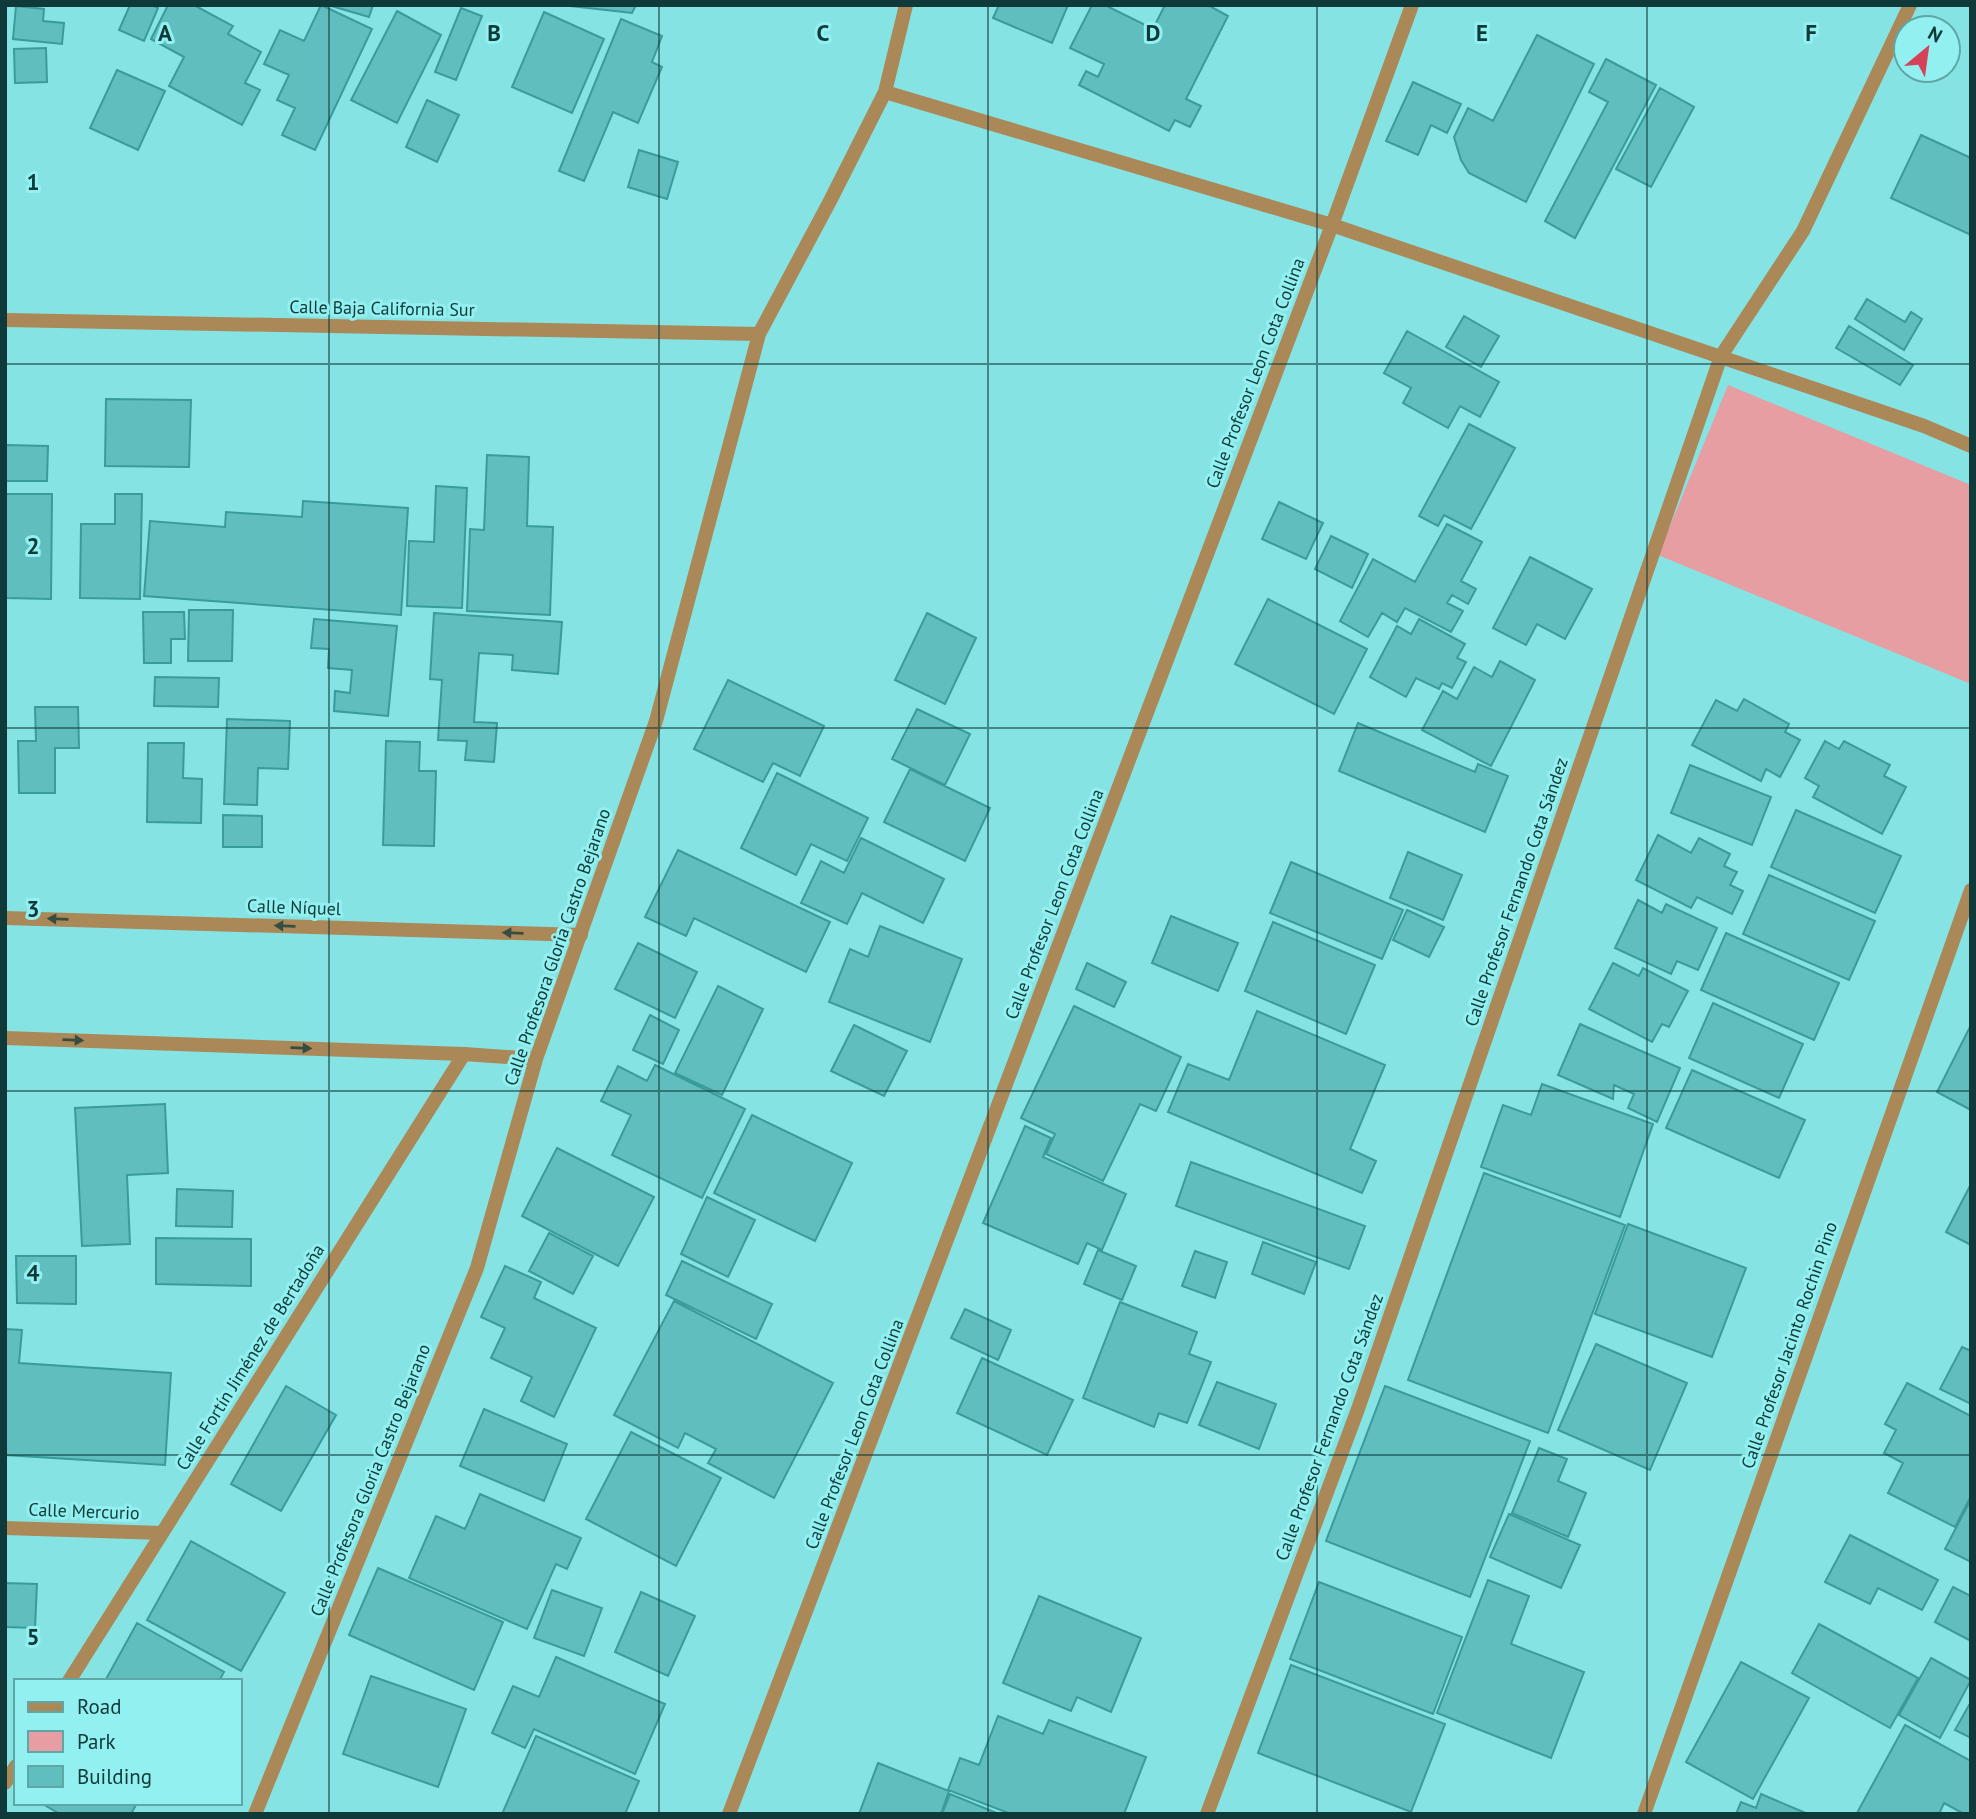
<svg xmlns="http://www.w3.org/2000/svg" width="1976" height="1819" font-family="'PT Sans',sans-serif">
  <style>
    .green { fill: #e69ea2 }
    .building { fill: #60bebe; stroke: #3a9b9b; stroke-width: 2 }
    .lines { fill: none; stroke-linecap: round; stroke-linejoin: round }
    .minor { stroke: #ab8857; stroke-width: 14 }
    .tertiary { stroke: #ab8857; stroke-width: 14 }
    .oneway { fill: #374d40 }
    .grid { fill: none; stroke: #103939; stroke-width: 2; stroke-opacity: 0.55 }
    .labels { text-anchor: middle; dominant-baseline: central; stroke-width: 6; stroke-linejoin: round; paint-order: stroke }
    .street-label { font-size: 18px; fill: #103939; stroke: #93f0f0 }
    .grid-label { font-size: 23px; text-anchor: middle; font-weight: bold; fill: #103939; stroke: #93f0f0; stroke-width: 6; stroke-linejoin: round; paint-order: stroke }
  </style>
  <rect width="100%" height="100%" fill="#86e3e3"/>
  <path class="green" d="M1728,385L1971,485V684L1658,555Z"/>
  <path class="building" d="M130,5H151L158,8L144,41L119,30Z
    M168,5H194L233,26L228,34L261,52L245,83L260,90L242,125L169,86L184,57L151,39Z
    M321,5L372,29L315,150L282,135L295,108L277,100L289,75L264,64L280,30L304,41Z
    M328,5H373L369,17Z
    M561,5H636L632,13Z
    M999,5H1068L1052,43L993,18Z
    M1092,5H1105L1153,29L1165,5H1208L1228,16L1186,99L1201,106L1190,127L1175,120L1169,131L1079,85L1086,71L1098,77L1104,64L1070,48Z
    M16,6L44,9L43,21L64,23L62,44L13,39Z
    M461,8L482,16L456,80L435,72Z
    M397,11L441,35L397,123L351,100Z
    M544,12L604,39L572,113L512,87Z
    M621,19L662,36L652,62L662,67L638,123L613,112L584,181L559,171Z
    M1537,35L1594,64L1526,202L1469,173L1461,160L1454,137L1468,108L1493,121Z
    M46,48L47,82L15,83L14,49Z
    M1606,59L1656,85L1575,238L1545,221L1608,102L1589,92Z
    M117,70L165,91L138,150L90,128Z
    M1413,82L1461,104L1447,133L1431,125L1418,155L1386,141Z
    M1660,88L1694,107L1651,187L1616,169Z
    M427,100L459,115L437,162L406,147Z
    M1921,135L1971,158V235L1891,198Z
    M639,150L678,162L667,199L628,187Z
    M1867,299L1905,322L1911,312L1922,319L1904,350L1855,319Z
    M1464,316L1499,336L1481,367L1446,347Z
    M1849,326L1913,365L1900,385L1836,348Z
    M1407,331L1499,382L1480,417L1460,406L1448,428L1403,403L1411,388L1384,373Z
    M106,399L191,400L189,467L105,466Z
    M1469,424L1515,448L1471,529L1444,515L1438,526L1419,516Z
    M5,445L48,446L47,481H5Z
    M487,455L529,457L527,526L553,527L550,615L467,611L470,529L484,530Z
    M436,486L467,488L462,608L407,606L409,541L434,542Z
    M5,494H52L51,599L5,598Z
    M115,494H142L140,599L80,598L81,524H115Z
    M303,501L408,508L401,615L144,596L150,521L225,527L226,512L302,517Z
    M1279,502L1323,523L1306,559L1262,539Z
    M1447,524L1482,542L1461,581L1476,589L1468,604L1452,595L1447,603L1463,611L1451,632L1405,608L1397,622L1382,613L1368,637L1340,621L1373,559L1415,582Z
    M1331,536L1368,554L1352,588L1315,569Z
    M1530,557L1592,589L1565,639L1537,624L1526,645L1493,628Z
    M1268,599L1367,649L1334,714L1235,664Z
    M189,610H233L232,661H188Z
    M143,612H184L185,639H171V663H144Z
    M434,613L562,622L558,674L512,670L513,655L479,653L474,722L497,723L494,762L465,760L467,741L438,740L442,680L430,679Z
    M927,613L976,638L945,704L895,680Z
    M314,619L397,626L388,716L334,711L335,691L350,693L352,670L328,668L329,649L311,648Z
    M1419,619L1465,644L1457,658L1466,662L1452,688L1442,683L1439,689L1416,678L1406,697L1370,677L1397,626L1411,634Z
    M1500,661L1535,680L1491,766L1422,730L1443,691L1457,699L1474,667L1492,677Z
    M155,677L219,678L218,707L154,706Z
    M728,680L824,726L800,776L773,763L763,782L694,749Z
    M1744,699L1789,724L1785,732L1800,740L1780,777L1766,769L1761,781L1692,745L1716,700L1737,711Z
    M35,707H78L79,748H55V793H19L18,741H36Z
    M917,709L970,734L945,785L892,759Z
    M227,719L290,721L288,769L258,768L257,805L224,804Z
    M1358,723L1475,772L1478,764L1508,776L1485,832L1339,771Z
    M386,741L420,742L419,771H436L434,846L383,845Z
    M1825,741L1839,749L1844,741L1890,765L1884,776L1906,787L1882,834L1813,797L1819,786L1805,778Z
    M148,743H184L183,778L202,779L201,823L147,822Z
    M1690,765L1771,797L1752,845L1671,813Z
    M910,769L990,808L965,861L884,822Z
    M777,773L868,818L847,861L811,844L796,875L741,848Z
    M1796,810L1901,856L1875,913L1771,867Z
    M223,815L262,816V847H223Z
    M1658,835L1691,853L1699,838L1730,854L1724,866L1737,872L1730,885L1743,891L1732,914L1697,897L1691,908L1636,880Z
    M861,838L944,879L923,923L862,893L847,924L801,903L821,861L844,873Z
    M678,850L830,922L806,972L694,918L686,936L645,917Z
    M1408,852L1462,875L1443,920L1390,898Z
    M1291,862L1403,910L1382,959L1270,913Z
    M1769,875L1875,921L1849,980L1743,934Z
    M1638,900L1662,913L1666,904L1717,928L1698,970L1677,961L1671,974L1615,948Z
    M1407,910L1444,927L1429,957L1393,940Z
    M1171,916L1238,943L1218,991L1152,963Z
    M1273,922L1375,965L1346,1034L1245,991Z
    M880,926L962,959L930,1042L829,1002L850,949L868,957Z
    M1726,933L1839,983L1814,1040L1701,990Z
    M638,943L697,972L675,1018L615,989Z
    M1087,963L1126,982L1114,1007L1076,989Z
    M1613,963L1639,976L1643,968L1688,991L1669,1027L1662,1024L1652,1042L1589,1009Z
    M718,986L763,1009L722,1095L675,1073Z
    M1713,1003L1803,1044L1779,1098L1689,1058Z
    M1074,1006L1181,1057L1156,1111L1140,1104L1103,1181L1046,1154L1055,1134L1021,1118Z
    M1257,1011L1385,1065L1350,1149L1376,1161L1362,1193L1168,1112L1188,1064L1229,1080Z
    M650,1015L679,1030L663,1064L633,1050Z
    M1580,1024L1680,1068L1657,1122L1628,1108L1634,1094L1614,1085L1613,1099L1558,1075Z
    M854,1025L907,1051L884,1096L831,1071Z
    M1971,1025V1110L1937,1092Z
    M655,1065L745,1109L702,1198L612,1155L631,1115L601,1101L618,1066L647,1081Z
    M1692,1070L1805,1120L1779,1178L1666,1128Z
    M1542,1084L1653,1124L1620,1217L1481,1167L1503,1105L1531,1115Z
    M165,1104L168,1173L127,1175L130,1244L82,1246L75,1108Z
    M752,1115L852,1163L815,1241L714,1193Z
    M1025,1126L1051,1138L1043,1157L1126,1194L1102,1250L1087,1243L1078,1264L983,1223Z
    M557,1148L654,1197L618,1266L522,1216Z
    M1191,1162L1365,1226L1349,1269L1176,1206Z
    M1484,1173L1625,1225L1548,1433L1408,1380Z
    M1971,1184V1245L1946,1232Z
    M177,1189L233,1191L232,1227L176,1226Z
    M707,1197L755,1220L728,1277L681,1254Z
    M1628,1224L1746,1268L1712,1357L1595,1314Z
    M549,1233L593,1256L573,1294L529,1271Z
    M156,1238L251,1239V1286L156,1284Z
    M1263,1242L1316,1262L1304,1294L1252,1274Z
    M1098,1250L1136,1266L1122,1300L1084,1284Z
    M1195,1251L1227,1262L1215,1298L1182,1286Z
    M16,1256H76V1304L17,1303Z
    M682,1261L772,1304L756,1339L666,1295Z
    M505,1266L541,1282L534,1298L596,1328L554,1417L521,1401L532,1377L491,1358L505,1328L481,1317Z
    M674,1301L833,1383L774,1498L708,1463L716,1449L685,1433L678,1448L614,1415Z
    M1120,1302L1197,1332L1189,1354L1211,1362L1187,1423L1159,1413L1154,1427L1083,1398Z
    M965,1309L1011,1330L998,1360L951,1338Z
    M5,1329L22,1330L19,1363L171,1373L165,1465L5,1455Z
    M1596,1344L1687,1383L1650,1470L1558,1430Z
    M1962,1347L1971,1351V1404L1940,1389Z
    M982,1358L1073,1400L1047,1455L957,1413Z
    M1217,1382L1276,1404L1259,1449L1199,1425Z
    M1907,1383L1971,1416V1496L1955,1527L1888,1493L1903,1463L1884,1453L1896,1430L1885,1424Z
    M286,1386L336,1415L281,1511L231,1484Z
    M1385,1386L1530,1441L1470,1597L1326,1541Z
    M484,1409L567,1444L544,1501L460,1466Z
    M631,1432L721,1478L676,1566L586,1519Z
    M1539,1448L1567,1459L1558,1481L1586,1493L1568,1537L1512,1513Z
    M480,1494L581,1538L567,1569L556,1564L527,1629L409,1578L436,1516L465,1529Z
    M1971,1499V1562L1945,1549Z
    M1509,1514L1580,1545L1561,1588L1490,1557Z
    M1850,1535L1938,1580L1922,1610L1878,1588L1870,1604L1825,1582Z
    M191,1541L285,1593L241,1671L147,1620Z
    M378,1568L503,1622L474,1690L349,1635Z
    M1488,1580L1529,1596L1511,1644L1584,1672L1551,1758L1437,1713Z
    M1319,1582L1462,1637L1433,1714L1290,1659Z
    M5,1583L37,1584L35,1628L5,1627Z
    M1953,1587L1971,1596V1641L1935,1622Z
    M552,1590L602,1608L584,1656L534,1638Z
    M641,1592L695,1616L668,1676L615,1652Z
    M1039,1596L1141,1638L1111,1712L1077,1697L1071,1711L1003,1683Z
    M137,1623L224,1672L219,1681H105Z
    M1819,1624L1918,1678L1890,1728L1792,1673Z
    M556,1657L665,1704L635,1774L534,1729L525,1748L492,1733L513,1686L539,1697Z
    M1931,1658L1971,1680L1940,1738L1899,1715Z
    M1741,1662L1809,1698L1753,1799L1686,1762Z
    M1291,1665L1445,1724L1411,1812L1258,1753Z
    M371,1676L466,1709L438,1787L343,1754Z
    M1969,1705L1971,1706V1738L1955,1730Z
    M998,1716L1043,1734L1049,1720L1146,1757L1124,1814H1011L948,1790L960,1758L979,1765Z
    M1905,1725L1971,1761V1814H1964L1944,1803L1939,1814L1857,1813Z
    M536,1736L639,1781L625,1814H502Z
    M878,1763L949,1791L941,1814H859Z
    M950,1794L999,1814H942Z
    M1761,1794L1808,1814H1736L1741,1802L1756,1808Z
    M41,1803H137L131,1814H60Z"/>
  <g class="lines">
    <path class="minor" d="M885,92L1332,225L1924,426L1971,446
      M5,320L759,334
      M5,1528L162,1533
      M69,1681L464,1054L536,1059
      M5,1783L16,1766
      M255,1814L477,1268L536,1059L656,721L759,334L830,201L885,92L906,5
      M729,1814L1332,225L1412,5
      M1207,1814L1358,1409L1721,356L1803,231L1910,5
      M1644,1814L1971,890"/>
    <path class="tertiary" d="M5,918L581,935
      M5,1038L464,1054"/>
  </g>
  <defs><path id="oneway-solid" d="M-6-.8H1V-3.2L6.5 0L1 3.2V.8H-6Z" transform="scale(1.75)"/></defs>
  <g class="oneway">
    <use href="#oneway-solid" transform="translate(58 919) rotate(-178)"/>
    <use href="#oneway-solid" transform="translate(285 926) rotate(-178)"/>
    <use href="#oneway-solid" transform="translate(513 933) rotate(-178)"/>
    <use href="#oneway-solid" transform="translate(73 1040) rotate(2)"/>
    <use href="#oneway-solid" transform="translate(301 1048) rotate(2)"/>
  </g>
  <path class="grid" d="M329,5V1814M659,5V1814M988,5V1814M1317,5V1814M1647,5V1814M5,364H1971M5,728H1971M5,1091H1971M5,1455H1971"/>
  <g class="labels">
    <g class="street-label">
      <text transform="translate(382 308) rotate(1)">Calle Baja California Sur</text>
      <text transform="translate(1255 373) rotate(-69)">Calle Profesor Leon Cota Collina</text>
      <text transform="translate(1516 892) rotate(-71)">Calle Profesor Fernando Cota Sández</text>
      <text transform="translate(1054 904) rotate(-69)">Calle Profesor Leon Cota Collina</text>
      <text transform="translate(294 907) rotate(2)">Calle Níquel</text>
      <text transform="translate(557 947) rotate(-71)">Calle Profesora Gloria Castro Bejarano</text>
      <text transform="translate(1789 1345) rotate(-71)">Calle Profesor Jacinto Rochin Pino</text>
      <text transform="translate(250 1357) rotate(-58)">Calle Fortín Jiménez de Bertadoña</text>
      <text transform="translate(1329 1427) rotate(-70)">Calle Profesor Fernando Cota Sández</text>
      <text transform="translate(854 1434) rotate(-69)">Calle Profesor Leon Cota Collina</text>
      <text transform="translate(370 1480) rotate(-68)">Calle Profesora Gloria Castro Bejarano</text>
      <text transform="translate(84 1511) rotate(2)">Calle Mercurio</text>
    </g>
  </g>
  <g class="grid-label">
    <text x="165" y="41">A</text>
    <text x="494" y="41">B</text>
    <text x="823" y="41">C</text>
    <text x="1153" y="41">D</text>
    <text x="1482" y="41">E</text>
    <text x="1811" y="41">F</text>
    <text x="33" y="190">1</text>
    <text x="33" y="554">2</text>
    <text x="33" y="917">3</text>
    <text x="33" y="1281">4</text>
    <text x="33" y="1645">5</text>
  </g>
  <rect width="1976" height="1819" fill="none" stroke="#103939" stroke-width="14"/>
  <rect x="14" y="1679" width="228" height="126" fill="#93f0f0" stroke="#5fa7a7" stroke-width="2"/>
  <rect x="28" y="1702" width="35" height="10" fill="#ab8857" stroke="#5fa7a7" stroke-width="2"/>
  <text x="77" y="1714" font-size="21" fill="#103939">Road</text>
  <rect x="28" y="1731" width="35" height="21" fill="#e69ea2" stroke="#5fa7a7" stroke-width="2"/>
  <text x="77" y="1749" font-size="21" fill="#103939">Park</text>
  <rect x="28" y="1766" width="35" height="21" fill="#60bebe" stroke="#5fa7a7" stroke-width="2"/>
  <text x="77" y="1784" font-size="21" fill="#103939">Building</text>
  <g transform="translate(1927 49) rotate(29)"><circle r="33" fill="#93f0f0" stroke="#5fa7a7" stroke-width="2"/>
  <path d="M0-5L12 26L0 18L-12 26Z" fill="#d34259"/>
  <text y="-10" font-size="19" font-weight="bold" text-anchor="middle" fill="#103939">N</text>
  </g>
</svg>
